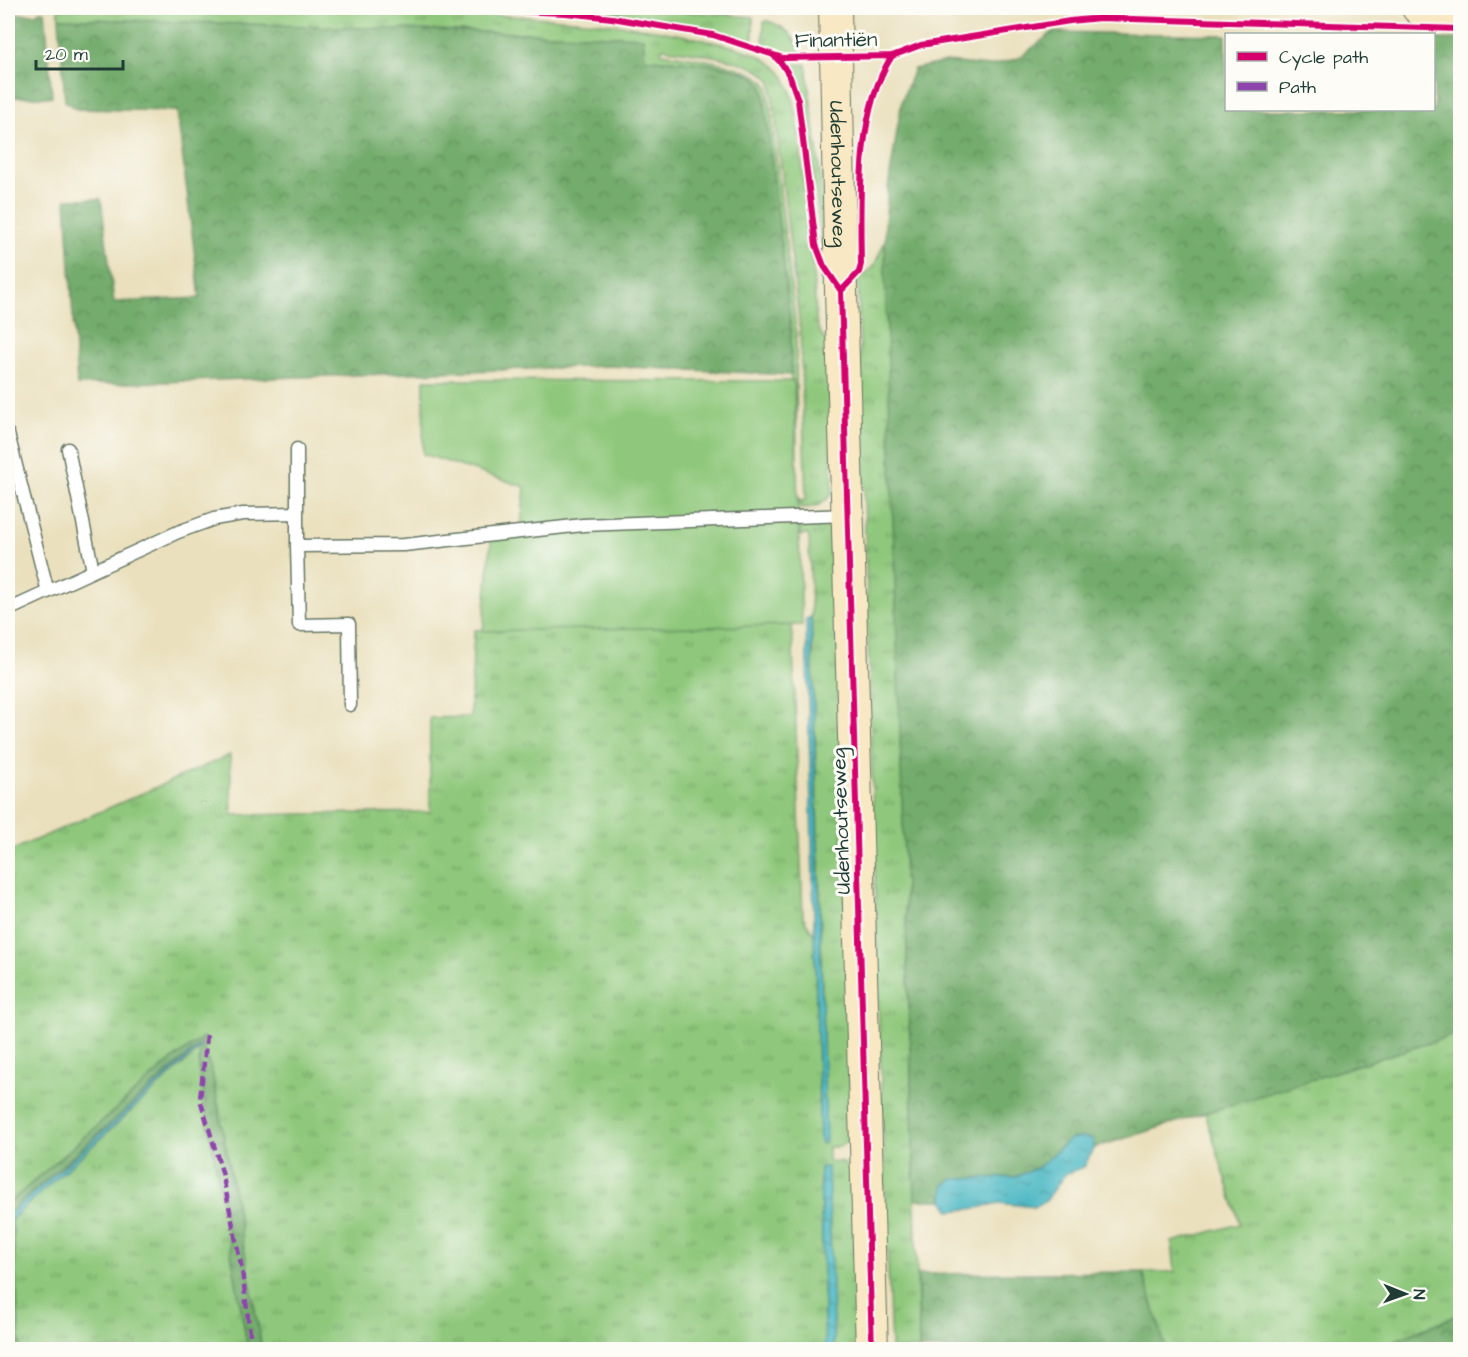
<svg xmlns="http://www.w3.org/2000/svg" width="1468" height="1357" font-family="'Architects Daughter',sans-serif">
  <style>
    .grass { fill: url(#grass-tufts); stroke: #578258; stroke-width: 1.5; fill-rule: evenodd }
    .forest { fill: url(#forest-crowns); stroke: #497450; stroke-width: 1.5 }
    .park { fill: #8fc87c; stroke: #578258; stroke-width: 1.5 }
    .water { fill: url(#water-ripples); stroke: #347a7c; stroke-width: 1.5 }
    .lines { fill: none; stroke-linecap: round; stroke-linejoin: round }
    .lane-casing { stroke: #667664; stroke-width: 15 }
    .secondary-casing { stroke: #667664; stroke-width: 34 }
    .lane { stroke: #fff; stroke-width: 12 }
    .secondary { stroke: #f8e8c3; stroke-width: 32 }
    .quiet { stroke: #8e44ad; stroke-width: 4.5; stroke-dasharray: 9 4.5; stroke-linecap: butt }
    .cycleway-casing { stroke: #fdfcf7; stroke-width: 10 }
    .cycleway { stroke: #d6006c; stroke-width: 6 }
    .labels { text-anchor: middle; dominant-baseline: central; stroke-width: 6; stroke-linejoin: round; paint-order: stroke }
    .street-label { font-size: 21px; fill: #1f3d34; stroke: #fdfcf7 }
  </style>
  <defs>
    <pattern id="grass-tufts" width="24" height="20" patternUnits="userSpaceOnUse" patternTransform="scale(1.5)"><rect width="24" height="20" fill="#8fc87c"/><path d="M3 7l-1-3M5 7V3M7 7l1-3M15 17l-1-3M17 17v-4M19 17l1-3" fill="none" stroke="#74a466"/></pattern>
    <pattern id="forest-crowns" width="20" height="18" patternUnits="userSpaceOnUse" patternTransform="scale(1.5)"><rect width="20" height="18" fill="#73ac6c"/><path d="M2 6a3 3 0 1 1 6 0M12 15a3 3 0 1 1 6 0" fill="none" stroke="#5e8d5a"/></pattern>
    <pattern id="water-ripples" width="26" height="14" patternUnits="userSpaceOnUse" patternTransform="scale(1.5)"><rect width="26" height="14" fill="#49b7c3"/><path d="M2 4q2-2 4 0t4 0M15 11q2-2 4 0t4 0" fill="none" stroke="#3c969f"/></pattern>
  </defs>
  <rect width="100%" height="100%" fill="#fdfcf7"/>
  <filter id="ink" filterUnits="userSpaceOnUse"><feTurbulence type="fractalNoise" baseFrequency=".0167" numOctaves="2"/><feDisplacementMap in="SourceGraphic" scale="12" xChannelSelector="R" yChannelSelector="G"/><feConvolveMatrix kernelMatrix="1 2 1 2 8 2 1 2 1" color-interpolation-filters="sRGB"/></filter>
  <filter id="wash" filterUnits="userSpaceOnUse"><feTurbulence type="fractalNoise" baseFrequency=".008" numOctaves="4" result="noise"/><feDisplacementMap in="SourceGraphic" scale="24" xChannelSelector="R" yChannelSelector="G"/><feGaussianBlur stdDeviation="1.35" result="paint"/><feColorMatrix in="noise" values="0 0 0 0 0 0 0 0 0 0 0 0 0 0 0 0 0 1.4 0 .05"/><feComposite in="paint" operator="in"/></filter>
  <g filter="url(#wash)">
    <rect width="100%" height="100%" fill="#eae0bd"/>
    <path class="grass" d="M58,8C165,8 272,9 380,12C490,15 601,15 709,41C733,46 764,52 781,72C800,95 801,161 804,192C809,235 815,277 816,320L819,330L827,343L833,492C823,505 816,508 801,508V503L796,500L791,422V329L763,87C754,63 669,60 644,59L643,37L59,18ZM663,48C689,53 757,58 771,82L800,329L806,499L803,501L800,500L797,494L796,330L768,87C758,64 686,57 662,53L661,50Z
      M570,8H647L753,17V38L750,41C692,22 631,13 570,8Z
      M767,21C785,26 794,35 801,53C792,54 768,54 764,43C762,37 764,28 764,22Z
      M792,64H806L821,180L824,242L822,244L804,101L799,83L790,66Z
      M885,241L915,1200L919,1349H891L879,1023L858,281L874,266Z
      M800,522H821L834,534L852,1138L839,1147H828V1161L842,1162L853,1172L858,1349H834L828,1171L820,1168L825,1349H262L212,1071L204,1053L203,1037L168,1063L8,1204V852L230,755L232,815L430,812V718L470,717L474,630L642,624L792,621L803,917L814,935L820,1142L825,1143L820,898L809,536L805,534L801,536Z
      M1460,1033V1314L1375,1349H1166L1143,1272H1175L1172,1242L1240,1224L1205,1113Z
      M200,1043L199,1071L248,1349H20L12,1221L8,1224V1222L200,1049V1047L8,1216V1213Z"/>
    <path class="forest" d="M39,11H45L52,97H8V14H36Z
      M59,18L643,37L645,59C668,60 755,62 763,87L791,329V375L609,366L77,385L66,199H101L114,302L200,298L177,111L77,109L65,101Z
      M1053,32L1226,35V110H1434V39H1460V1033L1094,1148L1093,1139L1060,1147L1048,1161L1039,1167L1015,1177L953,1179L944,1185L943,1200H915L885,272V226L888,187L902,100L914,69L946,62L990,66L1019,58Z
      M204,1037V1053L212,1071L262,1349H248L199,1071L200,1044L8,1213V1204L168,1063Z
      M12,1220L20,1349H14L8,1313V1224Z
      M1143,1272L1166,1349H919L918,1274Z
      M1460,1314V1349H1375L1455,1316Z"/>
    <path class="park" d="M424,380L794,381L802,625L483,631L491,541L520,535L525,487L423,454Z"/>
    <path class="water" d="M811,617L826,1141L822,1144L820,1142L806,619Z
      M200,1046V1048L8,1222V1216Z
      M1083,1137L1093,1139L1094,1148L1084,1167L1065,1174L1046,1201L1034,1207L999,1203L978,1208L950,1211L943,1200L944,1185L953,1179L1015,1177L1039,1167L1070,1139Z
      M822,1167H828V1171L834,1349H825L820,1168Z"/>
  </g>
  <g filter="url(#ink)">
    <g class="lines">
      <g class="lane-casing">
        <path id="lane" d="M8,434L48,592
          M68,449L93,571
          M297,513V449
          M297,546L299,625L349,624L350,705
          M8,610L178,532L214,519L243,514L297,513V546L404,545L583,525L847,515"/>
      </g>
      <g class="secondary-casing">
        <g id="secondary">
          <path id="s1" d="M835,8L841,291L872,1350"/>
          <path d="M1418,8L1460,9"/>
        </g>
      </g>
      <use href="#lane" class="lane"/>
      <use href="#secondary" class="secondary"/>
      <path class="quiet" d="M207,1035L200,1099L222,1172L242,1270L252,1350"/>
      <g class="cycleway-casing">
        <path id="cycleway" d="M430,8L566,13L612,18L713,35L783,58L892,56L921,45L1070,21L1100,18L1460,29
          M773,55L782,64L790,77L798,100L816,245L824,266L841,291
          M841,291L872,1350
          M841,291L859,272L861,264C860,201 856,111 892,56"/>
      </g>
      <use href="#cycleway" class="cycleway"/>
    </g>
  </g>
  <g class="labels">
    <g class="street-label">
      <text transform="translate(836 40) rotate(-1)">Finantiën</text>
      <text stroke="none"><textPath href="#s1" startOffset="166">Udenhoutseweg</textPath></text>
      <text transform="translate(841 821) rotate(-92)">Udenhoutseweg</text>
    </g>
  </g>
  <rect width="1468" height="1357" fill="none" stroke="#fdfcf7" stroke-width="30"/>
  <rect x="1225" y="33" width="210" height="78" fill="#fdfcf7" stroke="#a4b0a9" stroke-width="1.5"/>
  <rect x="1237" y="52" width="30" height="9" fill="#d6006c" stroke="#a4b0a9" stroke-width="1.5"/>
  <text x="1279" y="63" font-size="18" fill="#1f3d34">Cycle path</text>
  <rect x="1237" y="82" width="30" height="9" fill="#8e44ad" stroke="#a4b0a9" stroke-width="1.5"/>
  <text x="1279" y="93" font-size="18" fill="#1f3d34">Path</text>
  <g transform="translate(1405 1294) rotate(91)" stroke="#fdfcf7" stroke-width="4.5" paint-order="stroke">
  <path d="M0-4.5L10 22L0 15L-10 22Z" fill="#1f3d34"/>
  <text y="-9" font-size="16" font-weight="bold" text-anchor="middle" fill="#1f3d34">N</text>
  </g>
  <path d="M36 60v9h87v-9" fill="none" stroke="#1f3d34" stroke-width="3"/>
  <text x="45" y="60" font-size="18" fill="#1f3d34" stroke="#fdfcf7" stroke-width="4.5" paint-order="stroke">20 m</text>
</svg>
